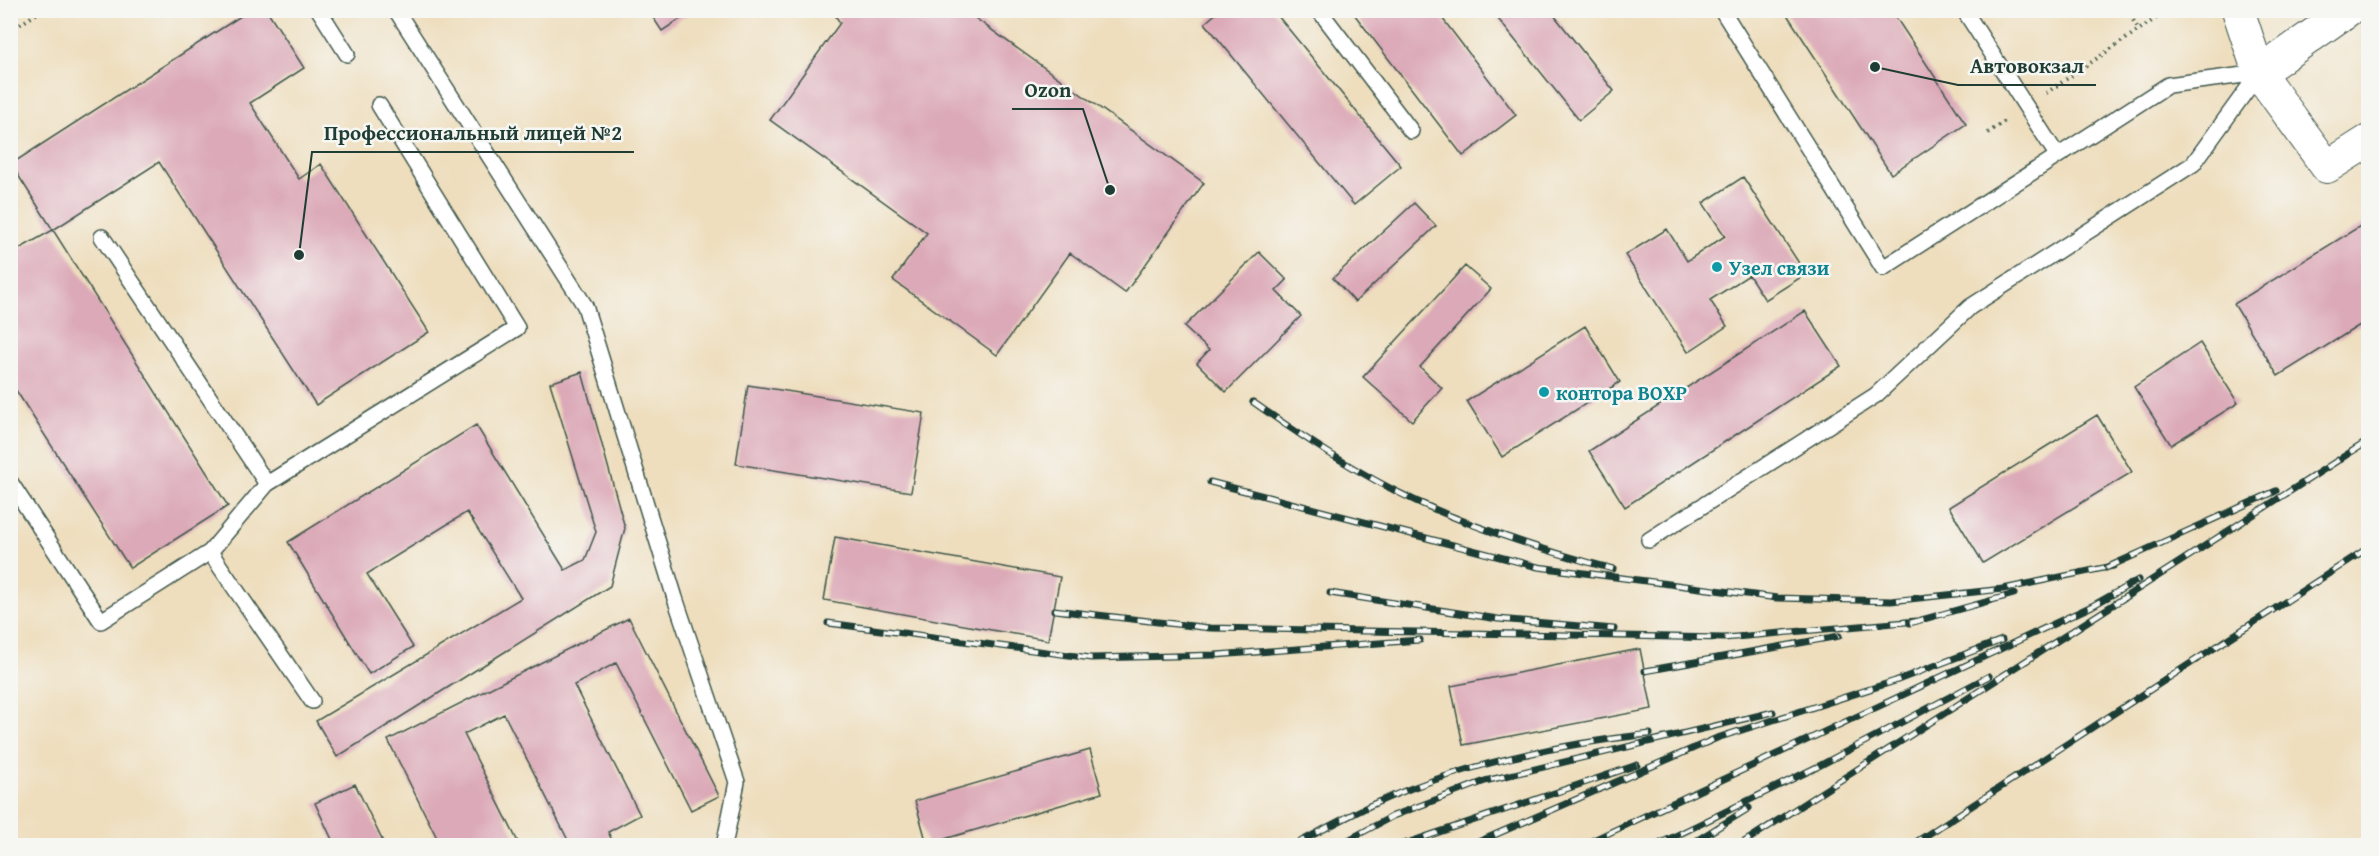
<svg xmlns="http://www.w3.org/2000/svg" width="2379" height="856" font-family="'Gentium Book Plus',serif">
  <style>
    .building { fill: #dba9b7 }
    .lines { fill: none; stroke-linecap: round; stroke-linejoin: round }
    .service-casing { stroke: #3e5549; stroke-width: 18 }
    .minor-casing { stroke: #3e5549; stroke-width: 34 }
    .path { stroke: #3e5549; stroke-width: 4; stroke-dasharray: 1.5 4.5; stroke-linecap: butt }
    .service { stroke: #fff; stroke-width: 15 }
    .minor { stroke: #fff; stroke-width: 32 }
    .rail-casing { stroke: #1f3d34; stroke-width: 7 }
    .rail { stroke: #f6f6f2; stroke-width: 4.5; stroke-dasharray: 14; stroke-linecap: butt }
    .culture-dot { fill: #0f9aa8; stroke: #f6f6f2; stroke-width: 2 }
    .labels { text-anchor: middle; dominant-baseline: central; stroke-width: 5; stroke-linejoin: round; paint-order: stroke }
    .culture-label { font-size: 20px; font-weight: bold; fill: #0d838f; stroke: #f6f6f2; text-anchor: start }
    .leader { fill: none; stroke: #1f3d34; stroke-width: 2 }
    .callout-dot { fill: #1f3d34; stroke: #f6f6f2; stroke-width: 2 }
    .callout-label { font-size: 21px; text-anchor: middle; font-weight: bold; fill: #1f3d34; stroke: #f6f6f2; stroke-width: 5; stroke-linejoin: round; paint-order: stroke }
  </style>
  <rect width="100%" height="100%" fill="#f6f6f2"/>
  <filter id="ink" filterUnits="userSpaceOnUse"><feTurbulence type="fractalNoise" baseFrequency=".0167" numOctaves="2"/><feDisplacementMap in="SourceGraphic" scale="12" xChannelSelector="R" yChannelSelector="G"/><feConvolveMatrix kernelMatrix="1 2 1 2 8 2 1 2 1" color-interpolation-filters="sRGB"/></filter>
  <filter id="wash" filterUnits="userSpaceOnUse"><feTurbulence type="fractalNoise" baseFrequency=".008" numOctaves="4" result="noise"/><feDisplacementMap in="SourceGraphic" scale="24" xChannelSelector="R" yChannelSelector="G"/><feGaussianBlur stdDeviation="1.35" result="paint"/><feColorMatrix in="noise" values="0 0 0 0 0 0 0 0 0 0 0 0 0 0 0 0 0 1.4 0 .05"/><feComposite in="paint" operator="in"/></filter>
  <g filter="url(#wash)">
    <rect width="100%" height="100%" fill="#eedebe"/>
    <g id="blocks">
      <path class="building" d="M250,10H267L304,68L250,103L299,179L321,164L429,332L316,405L159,162L53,230L228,506L130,568L10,381V254L53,230L11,164Z
        M648,10H694L662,31Z
        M832,10H964L1204,183L1125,293L1070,253L997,355L893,280L927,233L770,120L840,23Z
        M1220,10H1273L1401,166L1354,205L1205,23Z
        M1351,10H1436L1516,115L1463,156Z
        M1491,10H1550L1614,91L1579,120Z
        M1784,10H1891L1966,124L1891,174Z
        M1743,177L1806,274L1765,300L1749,275L1710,300L1727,326L1688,352L1625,255L1667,229L1687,261L1725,236L1703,203Z
        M1414,203L1436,226L1355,302L1333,278Z
        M2365,223L2368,229V320L2278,376L2234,304Z
        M1259,252L1287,280L1276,291L1301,316L1226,392L1197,363L1209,350L1184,327Z
        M1465,266L1491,289L1420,367L1442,388L1412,421L1363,377Z
        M1805,311L1841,366L1625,507L1589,451Z
        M1585,326L1620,382L1502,457L1467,401Z
        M2200,343L2238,403L2171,445L2134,387Z
        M582,372L625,528L610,586L337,757L316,721L521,598L467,512L367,574L413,647L369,674L288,542L476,425L565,570L585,560L596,532L550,383Z
        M748,385L924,413L911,492L736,464Z
        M2097,415L2132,472L1983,563L1949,507Z
        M835,537L1060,577L1048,640L824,600Z
        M629,618L719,796L691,810L616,663L574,685L640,815L608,832L615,846H571L504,714L464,734L520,846H441L388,740Z
        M1640,649L1652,709L1463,745L1451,686Z
        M1090,750L1102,793L927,844L915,801Z
        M355,784L385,846H335L315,803Z"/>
    </g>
  </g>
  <g filter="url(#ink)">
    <use href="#blocks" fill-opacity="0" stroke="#3e5549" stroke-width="1.5"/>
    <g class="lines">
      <g class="service-casing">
        <path id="service" d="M319,10L347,54
          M396,10L585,306L675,598L737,782L724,846
          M1319,10L1411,131
          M1722,10L1883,268L2168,85L2259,73
          M1964,10L2057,155
          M102,237L267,484
          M10,482L101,621L210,552L312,701
          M1649,540L1876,395L1970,307L2193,164L2259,73
          M210,552L267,484L517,328L379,105"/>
      </g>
      <g class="minor-casing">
        <path id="minor" d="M2238,10L2259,73L2327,167L2368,141
          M2259,73L2348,10"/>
      </g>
      <path class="path" d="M2127,10L2139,30
        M10,31L42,10
        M2046,93L2168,10
        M1988,133L2005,121"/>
      <use href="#service" class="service"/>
      <use href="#minor" class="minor"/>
      <g class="rail-casing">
        <path id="rail" d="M1253,402C1304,438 1358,474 1416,501C1479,530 1546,551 1613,569
          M1210,482L1538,567L1777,598L1891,601L2003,589L2113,566
          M2106,568L2276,491
          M1330,593L1498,619L1614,629
          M1054,610L1210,628L1724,638L1917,621
          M828,623L1091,658L1216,655L1420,640
          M1910,623L2014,594
          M1645,671L1839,636
          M1292,846C1321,831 1349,815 1378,802C1462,765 1559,744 1650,734
          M1337,846L1393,816L1485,781L1773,712
          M1398,846L1637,765
          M1469,846L1717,738L1895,681L2002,640
          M1581,846L2092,606L2138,580
          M1655,846L1817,767L1989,676
          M1688,846L1749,808
          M1738,846L2368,441
          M1910,846L2368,548"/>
      </g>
      <use href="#rail" class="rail"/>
    </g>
  </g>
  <g class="culture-dot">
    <circle cx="1717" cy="267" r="6"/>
    <circle cx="1544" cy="392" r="6"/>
  </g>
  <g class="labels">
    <g class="culture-label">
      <text x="1729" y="267">Узел связи</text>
      <text x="1556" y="392">контора ВОХР</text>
    </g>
  </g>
  <path class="leader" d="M1875 67L1958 85H2096M1110 190L1083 109H1012M299 255L312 152H634"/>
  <g class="callout-dot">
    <circle cx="1875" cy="67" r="6"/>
    <circle cx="1110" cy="190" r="6"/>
    <circle cx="299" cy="255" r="6"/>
  </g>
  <g class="callout-label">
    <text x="2027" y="73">Автовокзал</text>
    <text x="1048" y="97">Ozon</text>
    <text x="473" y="140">Профессиональный лицей №2</text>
  </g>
  <rect width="2379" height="856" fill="none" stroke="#f6f6f2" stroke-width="36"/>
</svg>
